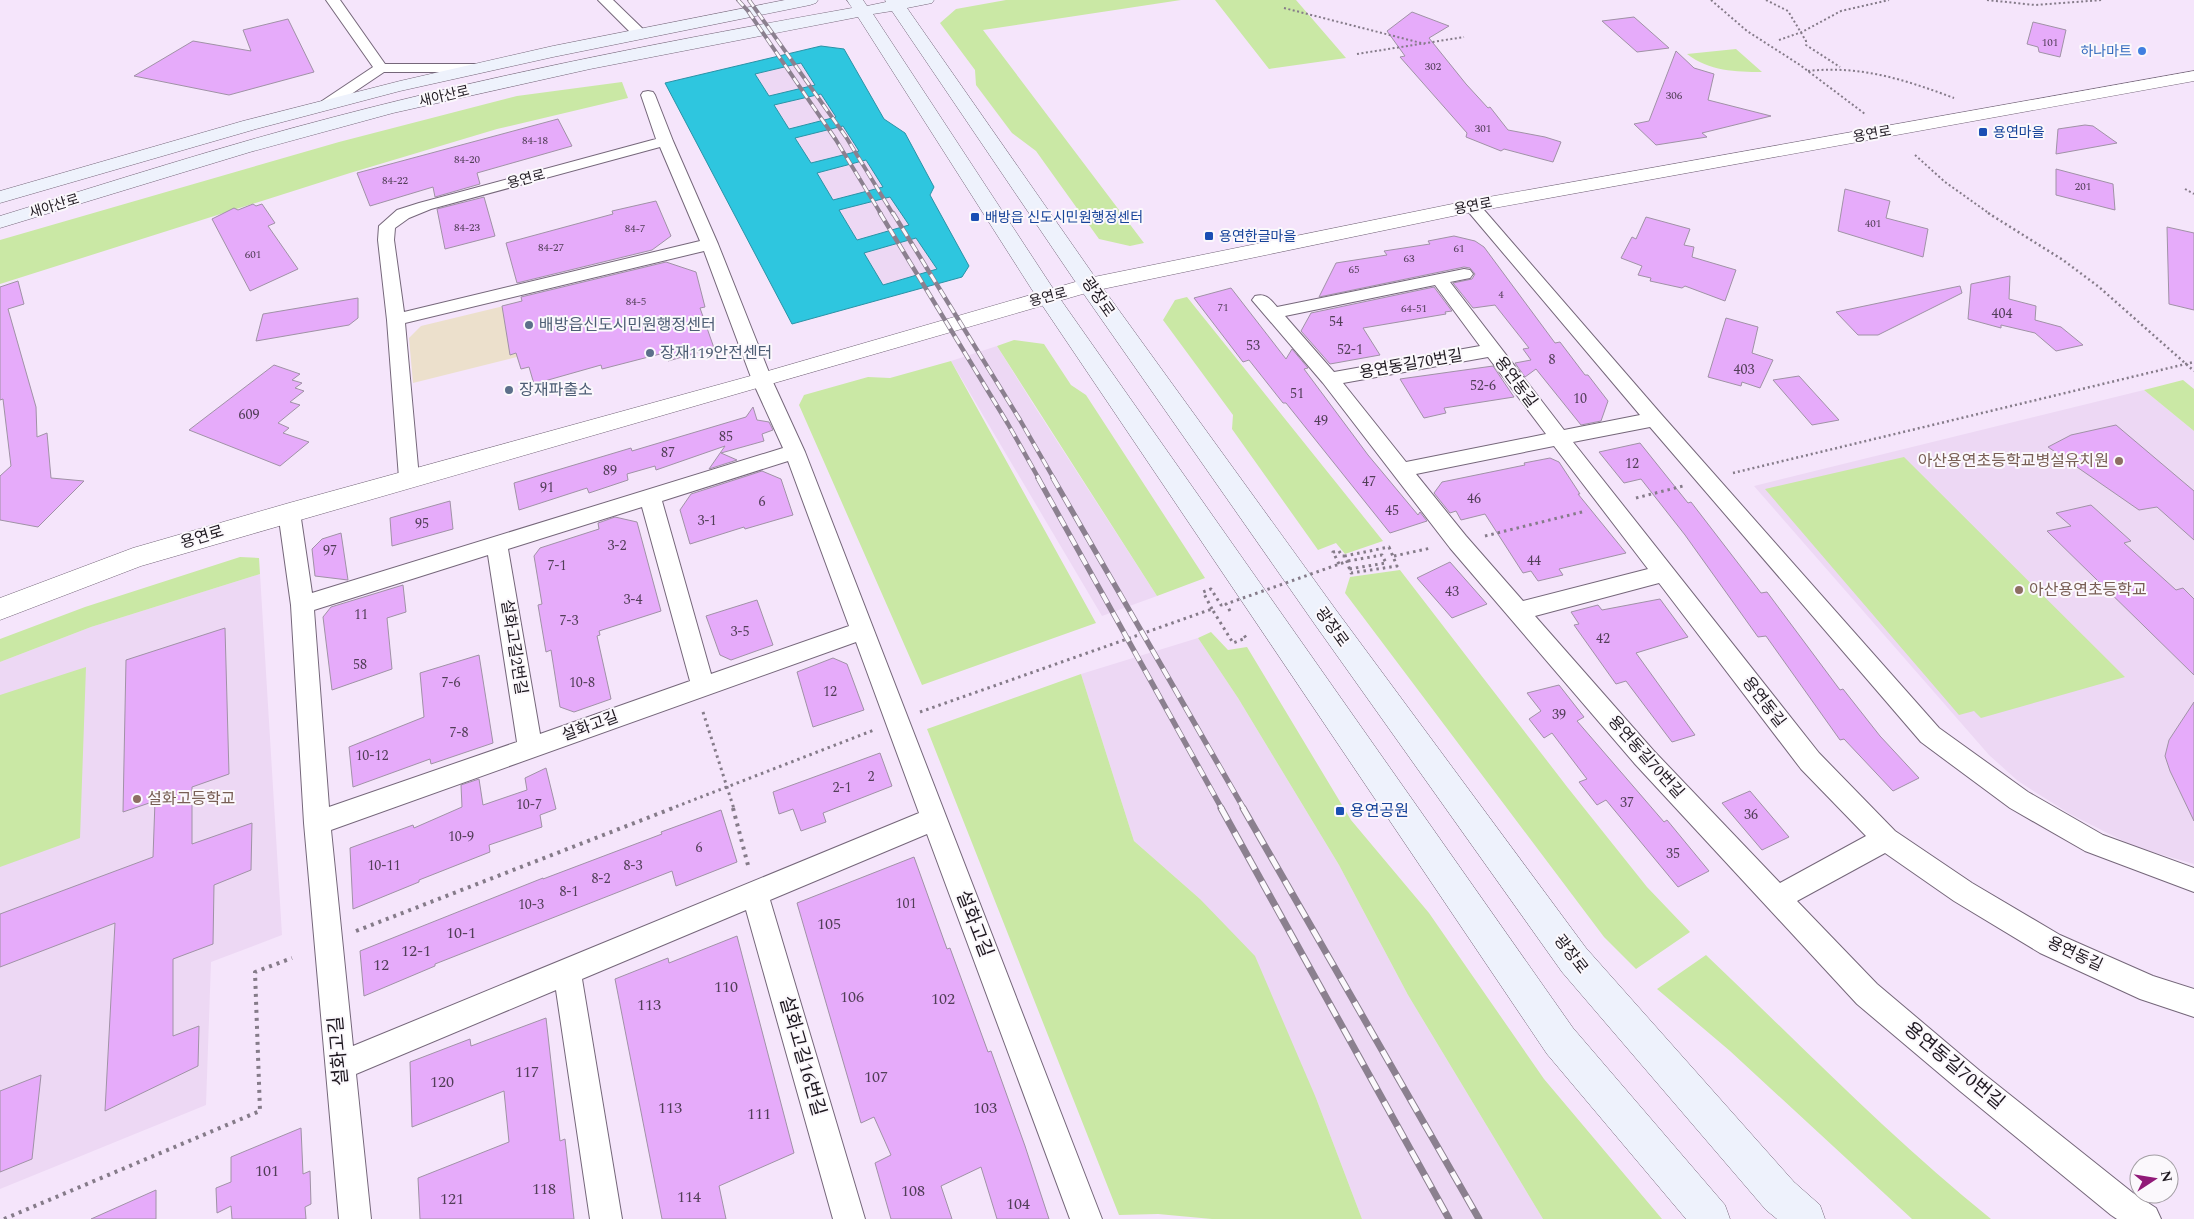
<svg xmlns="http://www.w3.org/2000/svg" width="2194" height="1219" font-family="Spectral,'Noto Sans KR',serif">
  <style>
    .commercial { fill: #ece0cc }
    .built { fill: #edd8f4 }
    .green { fill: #cae8a5 }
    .water { fill: #2ec6df; stroke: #2a92a6; fill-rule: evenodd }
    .building { fill: #e6abfa; stroke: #a092a6 }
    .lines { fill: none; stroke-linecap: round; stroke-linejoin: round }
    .minor-casing { stroke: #75677a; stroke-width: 2 }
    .tertiary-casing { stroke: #75677a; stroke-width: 1 }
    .secondary-casing { stroke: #75677a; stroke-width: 1 }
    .path-far3 { stroke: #857b89; stroke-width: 2; stroke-dasharray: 2 2.5; stroke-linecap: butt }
    .path-far2 { stroke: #857b89; stroke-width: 2.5; stroke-dasharray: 2 3; stroke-linecap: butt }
    .path-far1 { stroke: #857b89; stroke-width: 3; stroke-dasharray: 2.5 4; stroke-linecap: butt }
    .path { stroke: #857b89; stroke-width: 4; stroke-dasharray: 3 5; stroke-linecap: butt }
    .minor { fill: #fff; fill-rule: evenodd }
    .tertiary { fill: #fff; fill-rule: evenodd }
    .secondary { fill: #eef2fc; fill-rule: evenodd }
    .rail-far3-casing { stroke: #8b808f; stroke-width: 4 }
    .rail-far2-casing { stroke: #8b808f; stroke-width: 4.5 }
    .rail-far1-casing { stroke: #8b808f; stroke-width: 5.5 }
    .rail-casing { stroke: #8b808f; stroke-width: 7 }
    .rail-far3 { stroke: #fbf8fc; stroke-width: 2.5; stroke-dasharray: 8; stroke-linecap: butt }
    .rail-far2 { stroke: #fbf8fc; stroke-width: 3; stroke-dasharray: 9; stroke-linecap: butt }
    .rail-far1 { stroke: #fbf8fc; stroke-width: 4; stroke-dasharray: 11; stroke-linecap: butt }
    .rail { stroke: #fbf8fc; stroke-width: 5; stroke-dasharray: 14; stroke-linecap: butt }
    .path-bridge { stroke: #857b89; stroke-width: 3; stroke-dasharray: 2.5 4; stroke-linecap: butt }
    .shop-dot { fill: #3f7fe0; stroke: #fbf8fc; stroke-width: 2 }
    .transit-dot { fill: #1a4fb4; stroke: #fbf8fc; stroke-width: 2 }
    .service-dot { fill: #5c6f8a; stroke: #fbf8fc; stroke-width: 2 }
    .education-dot { fill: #8d6e63; stroke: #fbf8fc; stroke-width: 2 }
    .labels { text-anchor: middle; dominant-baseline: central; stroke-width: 4; stroke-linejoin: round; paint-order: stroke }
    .far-number-label { font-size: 11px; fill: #513e57 }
    .far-shop-label { font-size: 14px; fill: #366cbe; stroke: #fbf8fc; text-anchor: end }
    .far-street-label { font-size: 14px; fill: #1f1921; stroke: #fbf8fc }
    .far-transit-label { font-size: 14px; fill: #164399; stroke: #fbf8fc; text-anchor: start }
    .number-label { font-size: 14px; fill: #513e57 }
    .street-label { font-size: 16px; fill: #1f1921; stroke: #fbf8fc }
    .service-label { font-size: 16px; fill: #4e5e75; stroke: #fbf8fc; text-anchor: start }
    .education-label { font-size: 16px; fill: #785e54; stroke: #fbf8fc; text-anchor: start }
    .transit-label { font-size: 16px; fill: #164399; stroke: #fbf8fc; text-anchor: start }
    .near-number-label { font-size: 16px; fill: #513e57 }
    .near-street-label { font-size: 19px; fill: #1f1921; stroke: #fbf8fc }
  </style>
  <rect width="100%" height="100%" fill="#f5e5fb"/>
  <path class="commercial" d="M561,292L573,343L413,383L409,338L421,326Z"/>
  <path class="built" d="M801,63L815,85L769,96L755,73Z
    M821,94L837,117L789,129L774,105Z
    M843,126L860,151L811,163L795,138Z
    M866,160L883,187L833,200L816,173Z
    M890,197L909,225L857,240L839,210Z
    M916,238L937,269L883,285L864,253Z
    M997,346L1035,407L1157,596L1102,616L951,361Z
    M2144,390L2194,431V864L2135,847L2070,814L2018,781L1989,755L1754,486Z
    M260,574L282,935L211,962L206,1105L0,1189V662L91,627Z
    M1198,638L1238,698L1339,865L1408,995L1543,1219H1362L1316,1098L1200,899L1134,841L1081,674Z"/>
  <path class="green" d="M1006,0H1181L983,30L1144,243L1130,246L1099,239L1036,151L1012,133L976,85L975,70L940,23L956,9Z
    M1215,0H1296L1346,58L1269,69Z
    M1736,49L1762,72C1736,72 1709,71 1687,54Z
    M622,82L628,98L497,129L350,173L0,284V240L339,142L517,96Z
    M1187,297L1383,541L1345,554L1336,543L1318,550L1232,429L1233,415L1163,320L1175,300Z
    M1014,340L1044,344L1071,385L1086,395L1205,578L1157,596L997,346Z
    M951,361L1096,623L922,685L799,405L804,395L868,377L890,378Z
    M2183,380L2194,389V431L2144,390Z
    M1904,457L2125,677L1981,718L1974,711L1959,715L1765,489Z
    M240,557L259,558L260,574L91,627L0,662V639L85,607Z
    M1400,570L1568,788L1647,887L1690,932L1636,969L1604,937L1345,593L1350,577Z
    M1211,632L1228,650L1247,647L1351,820L1429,913L1544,1079L1662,1219H1543L1408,995L1339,865L1238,698L1198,638Z
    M86,667L80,838L0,867V695Z
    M1081,674L1134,841L1200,899L1255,956L1316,1098L1362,1219H1212L1158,1214L1119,1215L927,729Z
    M1706,955C1800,1044 1890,1138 1991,1219H1912L1730,1051L1657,989Z"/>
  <path class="water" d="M821,46L844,49L884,119L905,133L934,187L930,195L969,266L962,277L792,324L665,83ZM801,63L815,85L769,96L755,74ZM821,94L836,117L789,129L774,105ZM843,126L859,151L811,163L795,138ZM866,160L883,187L833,200L817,173ZM890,197L909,225L857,240L839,210ZM916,238L937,269L883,285L864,253Z"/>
  <path class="building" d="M1412,12L1449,26L1429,38L1466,84L1488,108L1490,107L1508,130L1545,137L1561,142L1553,162L1504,149L1501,151L1466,137L1467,133L1400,57L1405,56L1387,31Z
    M1634,17L1669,48L1637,52L1602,21Z
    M288,19L314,72L229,95L134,76L193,41L251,51L243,30Z
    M2033,22L2066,30L2060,57L2039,52L2038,47L2027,44Z
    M1676,51L1694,68L1714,74L1708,100L1771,116L1702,133L1707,137L1656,145L1634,124L1649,121Z
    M558,119L572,146L477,173L480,184L435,197L433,187L370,206L357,173Z
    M2085,125L2093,126L2117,143L2056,154L2058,129Z
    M2056,169L2113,184L2115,210L2056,195Z
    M1845,189L1890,201L1886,218L1928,229L1923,257L1838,231Z
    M484,197L495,236L445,249L437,209Z
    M656,201L671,236L652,250L517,283L506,243L613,214L612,211Z
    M253,204L256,206L262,204L275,223L268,226L298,269L250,291L212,219L234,208L238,210Z
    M1646,217L1690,229L1684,245L1694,247L1692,257L1736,270L1725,301L1685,286L1682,288L1650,281L1651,278L1638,275L1642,266L1621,258L1632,237L1636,239Z
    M2167,227L2194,233V310L2169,304Z
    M1454,236L1475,241L1484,247L1555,343L1560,342L1585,375H1588L1608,401L1601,421L1581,425L1536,369L1525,377L1515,363L1531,360L1523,349L1529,348L1495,305L1473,308L1453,283L1472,279L1475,274L1470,268L1464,267L1319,297L1336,263L1387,255L1384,251L1430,244L1428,241Z
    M666,262L696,272L705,307L700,308L714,348L668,361L664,353L602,369L601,365L534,384L529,367L521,369L516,353L510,355L502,306L522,301L521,297Z
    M2010,276L2009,299L2036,306L2035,320L2061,327L2083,345L2056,351L2035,333L2001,325V328L1968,319L1971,284Z
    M18,281L24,304L8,309L36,407L37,437L47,433L51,478L84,481L38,527L0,520V476L11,466L3,399L0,400V287Z
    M1960,286L1962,293L1878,335H1858L1836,312Z
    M1434,287L1452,311L1445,312L1446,314L1363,328L1380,355L1330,364L1301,331L1311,313Z
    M1231,288L1286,359L1292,349L1308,368L1304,369L1368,455L1418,515L1420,512L1427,521L1390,533L1286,403H1283L1249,360L1243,362L1194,298Z
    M358,298V318L349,325L256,341L263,314Z
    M1726,318L1758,327L1752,353L1773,360L1760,388L1742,382L1741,386L1708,377Z
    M274,365L300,374L292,380L302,383L295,388L304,391L290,402L300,405L278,423L289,428L283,433L309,442L280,466L189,430Z
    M1493,366L1514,397L1444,408L1446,413L1424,418L1400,379Z
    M1799,376L1839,420L1812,425L1773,380Z
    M753,407L757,420L769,422L773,430L762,434L764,441L721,453L737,460L709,469L725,446L656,470L655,466L627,474L628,480L589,493L587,488L519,510L514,483L631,448L632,451L746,417Z
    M2116,425L2194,491V540L2157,507L2139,510L2048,447L2071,435Z
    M1640,443L1688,503L1691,502L1761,593L1767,592L1840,690L1843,689L1880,736L1919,778L1893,791L1844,739L1840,740L1766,636L1758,637L1685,535L1641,479L1624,483L1599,452Z
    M1550,458L1559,462L1580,494H1578L1626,553L1559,569L1563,575L1538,581L1531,571L1523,573L1485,514L1461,520L1456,511L1450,513L1434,493L1442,482L1525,465L1524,463Z
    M762,471L781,479L793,515L745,529L744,527L690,544L680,510L691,494Z
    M450,501L453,529L392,546L390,518Z
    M2091,505L2131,541L2124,543L2176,590L2183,588L2194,599V675L2047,531L2071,526L2056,513Z
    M615,517L637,522L661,611L599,631L600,635L597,636L611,699L574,712L560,707L551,650L546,652L538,605L542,604L534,556L540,548L599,529L598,523Z
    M341,533L348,580L315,576L312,549L322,539Z
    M1450,562L1487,604L1452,618L1417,578Z
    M403,585L406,612L387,618L392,669L332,690L323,617L331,607Z
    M1660,599L1688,637L1636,653L1695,735L1672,742L1626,681L1616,684L1574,625L1579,624L1571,612L1598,605L1602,610Z
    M757,600L773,645L731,660L720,655L706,616Z
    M225,628L229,774L192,787V844L252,823L251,870L214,885L213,944L173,959V1036L199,1026L198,1066L105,1111L115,923L0,967V914L153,857L155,801L123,812L126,660Z
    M479,655L493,743L431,764L430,759L353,787L349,747L424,717L420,673Z
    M833,658L847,664L864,710L813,727L797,672Z
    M1559,685L1584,717L1577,721L1664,822L1667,820L1709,871L1678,887L1606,800L1597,805L1579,782L1587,779L1552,733L1544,738L1529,719L1541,711L1527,693Z
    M2194,702V821L2170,771L2165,756L2169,740Z
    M880,753L892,786L823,813L826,822L801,831L793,809L779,814L773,792Z
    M546,768L556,809L540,815L542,827L489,845L490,852L419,880V882L353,909L350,848L413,825L414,828L462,807L461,785L479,779L483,805L527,790L525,778Z
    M1750,791L1789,837L1762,850L1722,803Z
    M721,810L737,862L676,886L672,871L435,964V966L364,996L360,951L543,878V879L662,834L661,832Z
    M914,857L947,949L950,948L988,1052L991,1051L1025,1146L1049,1219H997L981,1167L941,1186L952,1219H891L875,1163L891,1155L874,1117L861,1123L797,903Z
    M737,936L794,1153L719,1186L726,1219H662L615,979L668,958L669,963Z
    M546,1018L560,1141L565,1139L574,1219H420L418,1178L509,1142L504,1091L412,1127L410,1062L470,1039L471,1046Z
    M41,1075L32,1159L0,1172V1091Z
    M301,1128L303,1174L310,1171L311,1204L305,1207L306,1219H232L231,1206L217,1213L216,1188L231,1182V1157Z
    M156,1190V1219H91Z"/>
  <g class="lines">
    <g class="minor-casing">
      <path id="minor" d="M326,0H340L385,64H478L485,68L478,72H384L332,107H322L320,104L322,101L373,67Z
        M598,0H613L645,31L647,34L645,37H635Z
        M648,91L653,92L655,95L673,141L718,244L772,380L805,452L1102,1219H1070L927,834L770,900L865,1219H833L746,910L582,979L622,1219H590L556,990L356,1074L371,1219H339L304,823L291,605L278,512L282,507L289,504L296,507L300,512L312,593L783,448L752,380L704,251L405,323L419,478L416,483L409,485L402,483L399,478L387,320L378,240L379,226L397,210L419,203L656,139L641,95L643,92ZM660,147L700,241L404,312L394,240L395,228L409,218L431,209ZM788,461L849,626L711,674L662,501ZM642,507L690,681L540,734L508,549ZM488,555L517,742L329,807L314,610ZM856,642L919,813L353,1046L331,830Z
        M1472,201L1478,203L1661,414L1939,728L2028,792L2103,835L2194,868V892L2085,851L2010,808L1921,742L1650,427L1573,442L1819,753L1895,831L1972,883L2060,935L2153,976L2194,989V1017L2140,999L2040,953L1954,901L1885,853L1797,901L1877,984L1980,1071L2133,1193L2156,1208L2161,1219H2117L2111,1215L1960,1091L1857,1004L1635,764L1450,548L1323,383L1252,300L1255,296C1266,293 1270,299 1277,307L1464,269L1470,270L1473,274L1470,278L1450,282L1564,430L1640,415L1466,209L1464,206L1466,203ZM1435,285L1480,346L1334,372L1285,316ZM1488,357L1546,434L1406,462L1343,383ZM1554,446L1648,569L1523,601L1466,536L1416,474ZM1659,583L1801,769L1866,836L1780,883L1653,750L1535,616Z"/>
    </g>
    <g class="tertiary-casing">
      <path id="tertiary" d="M2194,71V81L1472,212L1093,291L141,566L0,620V598L133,548L289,503L754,375L1089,278L1472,200Z"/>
    </g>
    <g class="secondary-casing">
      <path id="secondary" d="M785,0H818L816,3L810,5L553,57L400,91L256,129L0,203V191L243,121L400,81L553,46Z
        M847,0H863L867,6L886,2L885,0H934L932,3L907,8L1097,280L1336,610L1586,948L1794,1182L1820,1205L1825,1219H1777L1766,1210L1562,972L1316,626L1081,290L892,11L873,14L1056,293L1573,1028L1725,1205L1730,1219H1686L1547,1054L1036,296L858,17L590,69L393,113L250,152L0,228V216C111,182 222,146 334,117C505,72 679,39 852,8Z"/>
    </g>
    <path class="path-far3" d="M1711,0L1747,31L1800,65L1865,114
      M1766,0L1788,11L1806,41V45L1840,67
      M1987,0L2035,5L2102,0
      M1284,8L1425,44
      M1779,40L1802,32L1841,11L1889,0
      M1357,54L1464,37
      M1808,71C1860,65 1906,80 1954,98
      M1915,155L1945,182L1990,214
      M2185,189L2194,194"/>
    <path class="path-far2" d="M1988,213L2063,260L2099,287L2194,371
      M1733,473L2194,362"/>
    <path class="path-far1" d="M1636,498L1683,486
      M1485,536L1586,511
      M1389,547L1397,566L1351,573L1345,556Z
      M1394,556L1431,548
      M1348,561L1382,555L1386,563L1349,569
      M1339,564L1333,552L1339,551L1342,556H1345
      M1212,609L1203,592L1211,589L1221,605L1226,604
      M703,712L734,809
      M920,712L1212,609L1233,643L1246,638L1244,635
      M670,809L874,730"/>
    <path class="path" d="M733,808L749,869
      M356,931L673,808
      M4,1219L260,1111L255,972L292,958"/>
    <use href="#minor" class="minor"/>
    <use href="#tertiary" class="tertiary"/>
    <use href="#secondary" class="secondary"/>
    <g class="rail-far3-casing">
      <path id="rail-far3" d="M738,0L748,11L836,140L881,214
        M749,0L846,137L893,214"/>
    </g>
    <g class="rail-far2-casing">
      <path id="rail-far2" d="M880,213L1008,424L1039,479
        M893,213L1020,420L1054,479"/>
    </g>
    <g class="rail-far1-casing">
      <path id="rail-far1" d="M1038,478L1222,809
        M1053,478L1244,809"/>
    </g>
    <g class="rail-casing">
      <path id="rail" d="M1221,808L1449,1219
        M1243,808L1479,1219"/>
    </g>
    <use href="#rail-far3" class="rail-far3"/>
    <use href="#rail-far2" class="rail-far2"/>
    <use href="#rail-far1" class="rail-far1"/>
    <use href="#rail" class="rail"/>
    <path class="path-bridge" d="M1230,611L1226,604L1348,561"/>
  </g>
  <circle class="shop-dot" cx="2142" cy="51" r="5"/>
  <g class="transit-dot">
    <rect x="1978" y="127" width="10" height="10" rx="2.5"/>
    <rect x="970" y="212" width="10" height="10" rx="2.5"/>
    <rect x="1204" y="231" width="10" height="10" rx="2.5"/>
    <rect x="1335" y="806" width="10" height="10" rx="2.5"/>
  </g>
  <g class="service-dot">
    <circle cx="529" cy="325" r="5"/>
    <circle cx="650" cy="353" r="5"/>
    <circle cx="509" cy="390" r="5"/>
  </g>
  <g class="education-dot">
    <circle cx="2119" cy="461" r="5"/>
    <circle cx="2019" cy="590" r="5"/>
    <circle cx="137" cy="799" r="5"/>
  </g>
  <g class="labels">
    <g class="far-number-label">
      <text x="2050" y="42">101</text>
      <text x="1433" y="66">302</text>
      <text x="1674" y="95">306</text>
      <text x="1483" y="128">301</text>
      <text x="535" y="140">84-18</text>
      <text x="467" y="159">84-20</text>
      <text x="395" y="180">84-22</text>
      <text x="2083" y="186">201</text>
      <text x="1873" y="223">401</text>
      <text x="467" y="227">84-23</text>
      <text x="635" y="228">84-7</text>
      <text x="551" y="247">84-27</text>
      <text x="1459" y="248">61</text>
      <text x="253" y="254">601</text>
      <text x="1409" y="258">63</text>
      <text x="1354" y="269">65</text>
      <text x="1501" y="294">4</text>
      <text x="636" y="301">84-5</text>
      <text x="1223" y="307">71</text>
      <text x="1414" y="308">64-51</text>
    </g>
    <g class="far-shop-label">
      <text x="2132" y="51">하나마트</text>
    </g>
    <g class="far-street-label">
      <text transform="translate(444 96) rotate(-13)">새아산로</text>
      <text transform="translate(1872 134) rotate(-10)">용연로</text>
      <text transform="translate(526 179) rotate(-15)">용연로</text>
      <text transform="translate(54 206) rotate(-17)">새아산로</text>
      <text transform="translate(1473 206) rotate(-11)">용연로</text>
      <text transform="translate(1048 297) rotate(-15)">용연로</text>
    </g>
    <g class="far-transit-label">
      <text x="1993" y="132">용연마을</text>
      <text x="985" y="217">배방읍 신도시민원행정센터</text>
      <text x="1219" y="236">용연한글마을</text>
    </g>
    <g class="number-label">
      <text x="2002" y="313">404</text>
      <text x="1336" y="321">54</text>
      <text x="1253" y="345">53</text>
      <text x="1350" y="349">52-1</text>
      <text x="1552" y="359">8</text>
      <text x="1744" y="369">403</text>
      <text x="1483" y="385">52-6</text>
      <text x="1297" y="393">51</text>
      <text x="1580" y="398">10</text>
      <text x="249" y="414">609</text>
      <text x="1321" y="420">49</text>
      <text x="726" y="436">85</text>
      <text x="668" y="452">87</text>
      <text x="1632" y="463">12</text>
      <text x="610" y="470">89</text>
      <text x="1369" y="481">47</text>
      <text x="547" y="487">91</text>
      <text x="1474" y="498">46</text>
      <text x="762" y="501">6</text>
      <text x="1392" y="510">45</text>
      <text x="707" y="520">3-1</text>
      <text x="422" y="523">95</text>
      <text x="617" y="545">3-2</text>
      <text x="330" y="550">97</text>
      <text x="1534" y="560">44</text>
      <text x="557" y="565">7-1</text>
      <text x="1452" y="591">43</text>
      <text x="633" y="599">3-4</text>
      <text x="361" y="614">11</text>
      <text x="569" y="620">7-3</text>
      <text x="740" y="631">3-5</text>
      <text x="1603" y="638">42</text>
      <text x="360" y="664">58</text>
      <text x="451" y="682">7-6</text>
      <text x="582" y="682">10-8</text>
      <text x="830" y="691">12</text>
      <text x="1559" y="714">39</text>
      <text x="459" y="732">7-8</text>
      <text x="372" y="755">10-12</text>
      <text x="871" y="776">2</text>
      <text x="842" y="787">2-1</text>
      <text x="1627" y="802">37</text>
      <text x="529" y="804">10-7</text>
      <text x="1751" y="814">36</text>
      <text x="461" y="836">10-9</text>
      <text x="699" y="847">6</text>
      <text x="1673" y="853">35</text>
      <text x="384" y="865">10-11</text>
      <text x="633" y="865">8-3</text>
      <text x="601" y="878">8-2</text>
      <text x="569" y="891">8-1</text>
      <text x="906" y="903">101</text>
      <text x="531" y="904">10-3</text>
    </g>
    <g class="street-label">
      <text transform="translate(1098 297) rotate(55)">광장로</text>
      <text transform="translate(1411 364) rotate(-10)">용연동길70번길</text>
      <text transform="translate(1516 382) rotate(53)">용연동길</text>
      <text transform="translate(202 537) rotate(-17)">용연로</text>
      <text transform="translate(1332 627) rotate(54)">광장로</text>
      <text transform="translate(514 647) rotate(81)">설화고길2번길</text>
      <text transform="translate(1764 702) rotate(52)">용연동길</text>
      <text transform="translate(590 726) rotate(-20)">설화고길</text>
      <text transform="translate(1646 757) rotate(48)">용연동길70번길</text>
      <text transform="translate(1571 954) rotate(52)">광장로</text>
      <text transform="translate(2075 954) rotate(25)">용연동길</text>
    </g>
    <g class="service-label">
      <text x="539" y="325">배방읍신도시민원행정센터</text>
      <text x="660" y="353">장재119안전센터</text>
      <text x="519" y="390">장재파출소</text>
    </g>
    <g class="education-label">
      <text x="2109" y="461" text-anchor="end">아산용연초등학교병설유치원</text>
      <text x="2029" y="590">아산용연초등학교</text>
      <text x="147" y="799">설화고등학교</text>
    </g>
    <g class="transit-label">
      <text x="1350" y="811">용연공원</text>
    </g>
    <g class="near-number-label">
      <text x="829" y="924">105</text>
      <text x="461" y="933">10-1</text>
      <text x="416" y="951">12-1</text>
      <text x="381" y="965">12</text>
      <text x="726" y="987">110</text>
      <text x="852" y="997">106</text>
      <text x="943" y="999">102</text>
      <text x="649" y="1005">113</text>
      <text x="527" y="1072">117</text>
      <text x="876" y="1077">107</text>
      <text x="442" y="1082">120</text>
      <text x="670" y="1108">113</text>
      <text x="985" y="1108">103</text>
      <text x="759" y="1114">111</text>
      <text x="267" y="1171">101</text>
      <text x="544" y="1189">118</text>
      <text x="913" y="1191">108</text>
      <text x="689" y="1197">114</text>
      <text x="452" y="1199">121</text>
      <text x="1018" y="1204">104</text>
    </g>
    <g class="near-street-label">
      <text transform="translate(974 924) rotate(69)">설화고길</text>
      <text transform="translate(339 1051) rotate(-95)">설화고길</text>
      <text transform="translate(802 1056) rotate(74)">설화고길16번길</text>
      <text transform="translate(1954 1066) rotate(40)">용연동길70번길</text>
    </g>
  </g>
  <g transform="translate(2154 1179) rotate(78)"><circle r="24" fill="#fbf8fc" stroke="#a39fa4"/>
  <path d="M0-4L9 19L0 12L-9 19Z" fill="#911a78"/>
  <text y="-8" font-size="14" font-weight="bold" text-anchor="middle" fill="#1f1921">N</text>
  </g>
</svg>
